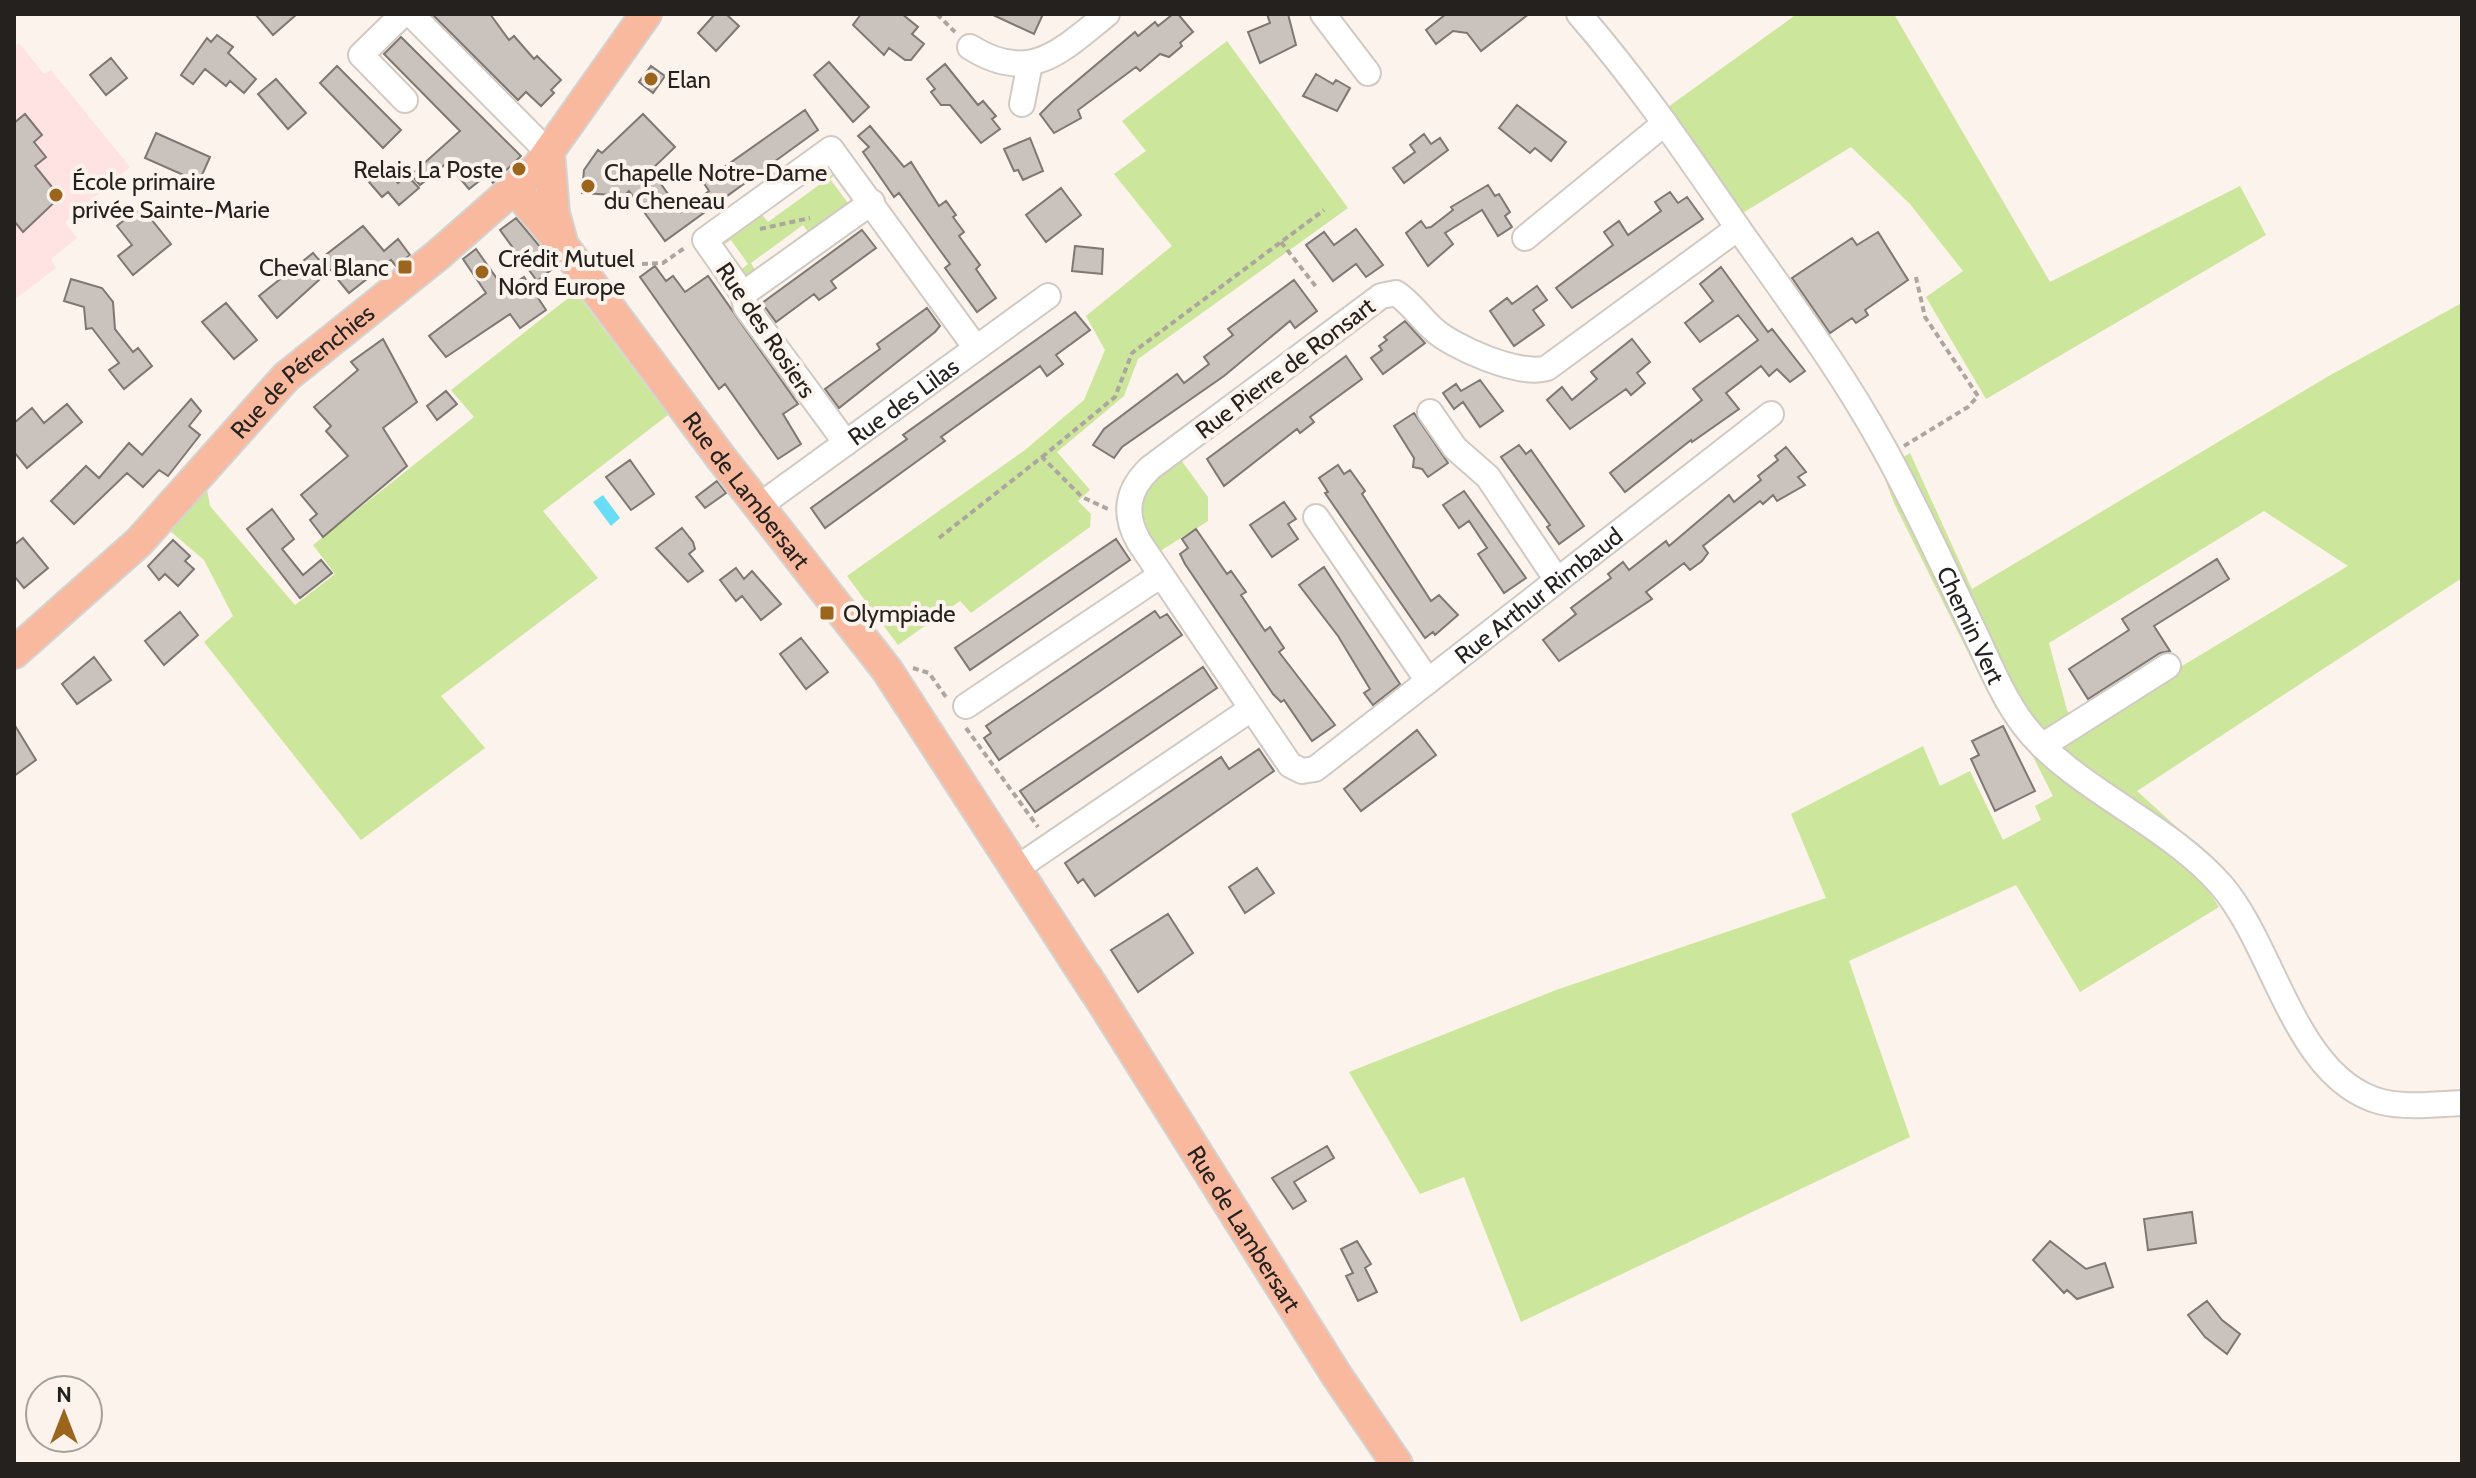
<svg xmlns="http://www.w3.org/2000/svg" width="2476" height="1478" font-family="Cabin,sans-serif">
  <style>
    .education { fill: #fee3e2 }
    .green { fill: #cce69b; fill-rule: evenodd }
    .water { fill: #69ddf6 }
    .building { fill: #cac2bc; stroke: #7e7772; stroke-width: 2 }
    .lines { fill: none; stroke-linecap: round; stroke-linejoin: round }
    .minor-casing { stroke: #d1c9c3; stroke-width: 28 }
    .major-casing { stroke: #d3d3d2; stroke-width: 34 }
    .path { stroke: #aca5a0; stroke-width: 4; stroke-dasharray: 6 4; stroke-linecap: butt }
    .minor { stroke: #fff; stroke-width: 24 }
    .major { stroke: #f8b99e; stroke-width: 30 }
    .poi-dot { fill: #9b651e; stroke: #fbf3ec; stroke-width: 3 }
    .labels { text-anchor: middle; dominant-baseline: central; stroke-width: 8; stroke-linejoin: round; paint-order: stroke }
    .poi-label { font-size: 24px; fill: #24211f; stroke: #fbf3ec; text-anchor: start }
    .street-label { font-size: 24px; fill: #24211f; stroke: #fbf3ec }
  </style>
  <rect width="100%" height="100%" fill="#fbf3ec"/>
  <path class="education" d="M19,43L44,74L51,70L130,167L65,222L77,238L51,259L56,268L14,300V48Z"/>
  <path class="green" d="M1797,14H1894L2050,282L2240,186L2266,235L1986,399L1926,297L1963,271L1910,204L1851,147L1741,214L1668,107Z
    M1227,41L1348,208L1138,359L1124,396L1057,452L1090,490L1078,501L1091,514L1090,527L971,613L960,601L898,645L847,576L1025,450L1084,400L1105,350L1086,316L1172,246L1114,174L1146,151L1122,121Z
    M821,166L829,176L840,171L830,179L848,203L858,196L859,202L811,236L803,225L751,263L758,275L749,282L738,272L748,264L731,240L720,247V239L759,211L768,222L826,180L817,167Z
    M576,292L668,415L543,511L598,578L441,696L485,748L361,840L204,642L233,616L204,560L169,530L207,489L210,506L295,605L335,574L313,545L474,417L451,390Z
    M2460,304L2462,578L2137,791L2226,872L2205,886L2219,907L2080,992L2016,885L1849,961L1910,1137L1521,1322L1464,1177L1420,1194L1349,1072L1556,990L1826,898L1791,814L1923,746L1940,786L1970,771L2003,840L2041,820L2035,806L2053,796L2023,737L2003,706L1996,709L1894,503L1882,471L1910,453L1972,589L2327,377ZM2264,511L2348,566L2079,728L2067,710L2049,643Z
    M1181,460L1208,497V521L1157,553C1127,504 1136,489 1181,460Z"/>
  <path class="water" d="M603,495L620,518L611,526L593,502Z"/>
  <path class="building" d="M255,14H297L273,35Z
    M432,14H490L509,40L514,36L534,59L537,56L561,80L551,90L554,93L541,106L526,92L518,100Z
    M715,14H726L739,26L716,51L698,33Z
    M861,14H902L918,27L912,34L924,44L911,60H905L889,48L884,55L853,25Z
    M991,14H1043L1034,34Z
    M1173,14H1178L1193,32L1180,43L1182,46L1169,57L1160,54L1140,71L1136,67L1078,110L1081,118L1054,133L1040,114L1053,101L1135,32L1138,36L1155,22L1158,26Z
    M1267,14H1288L1296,45L1260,63L1248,32L1270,23Z
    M1446,14H1529L1481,51L1467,33L1453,31L1436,44L1426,30Z
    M217,35L233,47L228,53L256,79L244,93L230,81L226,86L205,69L193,84L181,75L207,38L211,42Z
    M401,37L521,156L493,183L487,175L469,189L447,163L420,185L411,175L460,131L384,54Z
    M111,58L127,78L106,95L90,75Z
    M829,62L869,107L853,122L814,75Z
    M945,64L978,105L983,101L996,116L992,119L1000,129L981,143L950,105H941L931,92L935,89L927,79Z
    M337,66L401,130L383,148L320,83Z
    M651,66L665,76L653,93L639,82Z
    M1316,74L1333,84L1336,80L1350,88L1337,111L1303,96Z
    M276,79L306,113L288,129L258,94Z
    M1517,105L1566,142L1551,161L1535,148L1530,153L1499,128Z
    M805,110L818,130L665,241L629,191L619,201L613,195L582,193L584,170L598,150L602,153L643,114L675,147L651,170L681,212L709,191L703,182Z
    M25,114L42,135L34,142L46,157L35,166L60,197L23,232L14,221V123Z
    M870,126L904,167L911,162L939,206L946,201L956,215L953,217L964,232L959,236L980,265L976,269L996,298L977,312L945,268L950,264L939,249L899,193L894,197L863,152L869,147L858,136Z
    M156,133L210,157L199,182L145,158Z
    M1424,134L1431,144L1440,138L1448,150L1404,183L1393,168L1415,152L1410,145Z
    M1030,138L1043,171L1023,180L1018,170L1014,171L1004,149Z
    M385,168L398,183L407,175L419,188L399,205L388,192L382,197L369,182Z
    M1488,185L1495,196L1499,194L1510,212L1505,216L1512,227L1498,236L1482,210L1445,233L1453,244L1428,266L1406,233L1421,221L1426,228L1431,227L1453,210L1451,207Z
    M1061,188L1081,215L1046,242L1026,215Z
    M1670,192L1678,203L1687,197L1703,219L1572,308L1556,288L1613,245L1604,232L1619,221L1628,235L1661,211L1655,202Z
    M136,210L142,218L147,214L171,244L133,275L118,256L132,245L117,226Z
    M516,218L556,266L537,281L500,230Z
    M363,226L384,251L398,239L410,255L396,266L391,260L349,293L330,270L277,318L259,296L313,253L319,260Z
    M1356,229L1383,265L1366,277L1356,264L1333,281L1306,245L1324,232L1334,245Z
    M862,230L876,248L831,281L836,288L819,300L814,294L776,322L762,303Z
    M1878,232L1908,280L1865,310L1868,315L1856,323L1852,318L1830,333L1792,278L1852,238L1857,245Z
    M1075,246L1103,249L1102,274L1072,271Z
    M476,249L505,290L524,277L546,310L520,328L510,314L446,357L429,336L486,293L463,259Z
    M655,266L666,281L673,276L685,292L708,276L798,404L783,414L801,444L778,459L725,384L719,389L640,277Z
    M1721,267L1768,332L1772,329L1805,371L1790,382L1777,369L1769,376L1761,366L1726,393L1739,409L1692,442L1691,440L1625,492L1610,473L1702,400L1693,389L1758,340L1738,315L1700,342L1685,323L1713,301L1700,284Z
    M71,279L102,288L113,302L115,329L133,352L138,348L152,366L124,389L109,370L119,363L92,328L86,329L84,307L64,301Z
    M1294,280L1317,311L1295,328L1290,321L1224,376L1122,447L1114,458L1093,445L1104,429L1177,374L1184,383L1209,364L1204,357L1233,335L1228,329Z
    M1537,286L1547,300L1533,310L1544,325L1514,346L1490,311L1507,298L1512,304Z
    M226,303L257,340L234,359L202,322Z
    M927,308L940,326L935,332L839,408L825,389L880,349L877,344Z
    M1075,312L1090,330L1056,355L1063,364L1047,376L1040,366L941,437L945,441L825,528L811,508L907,439L903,435Z
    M1405,321L1425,343L1383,374L1371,358L1382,350L1379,346L1387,340L1384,337Z
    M383,339L417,402L383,428L407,466L323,537L310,520L317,514L301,495L348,456L326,431L331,426L314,407L358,370L351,362Z
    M1632,339L1650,362L1637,373L1645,383L1631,395L1626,389L1570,429L1547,400L1562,387L1572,400L1597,379L1591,372Z
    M1346,356L1362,379L1310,417L1314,422L1300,433L1297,429L1224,486L1207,459Z
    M1480,380L1503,411L1480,427L1463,402L1454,409L1443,393L1456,384L1461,391Z
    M446,391L457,404L437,420L427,406Z
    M191,399L201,411L189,426L200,435L168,476L159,470L143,487L127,473L74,524L51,501L86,466L99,478L129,443L142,455Z
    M67,404L82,422L27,468L14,452V423L32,408L44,423Z
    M1414,413L1448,463L1428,477L1422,469L1413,467L1414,458L1394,426Z
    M1519,445L1526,454L1531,450L1584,526L1559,544L1547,527L1550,525L1501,457Z
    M1786,447L1806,472L1798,477L1805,485L1777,501L1773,495L1763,504L1760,501L1703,546L1708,553L1702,561L1690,570L1684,563L1646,592L1652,599L1559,661L1543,640L1576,614L1571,608L1611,578L1608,574L1623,562L1629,570L1666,541L1669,546L1729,495L1734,502L1761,480L1758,476L1778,460L1775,456Z
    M630,460L654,494L631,510L606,477Z
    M1338,465L1344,474L1350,470L1365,491L1362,494L1431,601L1439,595L1458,615L1435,635L1433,632L1425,638L1325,493L1328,492L1319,478Z
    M717,481L726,493L705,508L696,497Z
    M1464,491L1526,578L1504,593L1478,554L1487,548L1469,521L1459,528L1443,505Z
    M1284,502L1296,519L1288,524L1298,539L1272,557L1250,525Z
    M272,509L294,539L282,549L303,575L321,560L332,573L300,598L247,529Z
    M682,528L693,542L695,549L689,554L703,571L688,582L656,548Z
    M1196,529L1227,574L1231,571L1246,592L1241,595L1265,631L1270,627L1284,648L1279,652L1335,725L1312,741L1284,700L1281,702L1273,694L1185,564L1180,554L1188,548L1182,539Z
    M23,538L48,568L24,588L14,576V545Z
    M1116,539L1130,560L970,670L955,648Z
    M173,540L190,556L185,561L194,569L178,586L165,574L159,580L148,566Z
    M2217,559L2229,579L2154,626L2170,651L2160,653L2088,699L2069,669L2129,630L2122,619Z
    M1324,567L1400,684L1373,705L1364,693L1370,689L1338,636L1299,585Z
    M736,568L744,579L752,571L781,604L761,620L742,596L736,601L720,580Z
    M1155,611L1160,618L1167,614L1182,635L999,760L984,738L991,733L986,726Z
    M180,612L198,635L164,665L145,641Z
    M801,638L828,672L806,689L780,654Z
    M94,657L111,680L77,704L62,684Z
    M1203,667L1217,688L1035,812L1020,791Z
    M14,724L36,760L14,776Z
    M2003,726L2035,791L1995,811L1971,759L1979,755L1972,741Z
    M1417,730L1436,755L1361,811L1344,789Z
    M1259,749L1274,771L1095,896L1083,879L1078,883L1065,863L1221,757L1229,769Z
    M1257,868L1274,893L1245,913L1229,887Z
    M1168,914L1193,953L1138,992L1111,950Z
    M1327,1146L1334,1158L1294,1182L1306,1201L1293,1209L1272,1178Z
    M2192,1212L2196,1243L2148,1250L2144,1219Z
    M1357,1241L1371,1264L1365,1268L1377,1292L1358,1301L1346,1276L1353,1273L1341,1249Z
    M2050,1241L2086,1269L2105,1263L2113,1287L2077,1299L2067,1290L2064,1293L2033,1260Z
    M2207,1301L2222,1320L2240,1334L2227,1354L2205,1337L2188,1315Z"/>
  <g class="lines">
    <g class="minor-casing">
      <g id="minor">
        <path d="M403,14L361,55L405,100"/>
        <path d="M411,14L549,153"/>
        <path d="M1323,14L1368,73"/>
        <path id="s1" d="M1579,14C1639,83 1689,157 1740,231C1791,303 1843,373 1885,450C1917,508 1944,568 1972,627C1988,660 2002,696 2023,724C2070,787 2166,822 2221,885C2275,947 2295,1080 2382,1102C2408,1108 2436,1104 2462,1103"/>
        <path d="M970,47C1030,85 1061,51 1107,14"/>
        <path d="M1022,104L1030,63"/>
        <path id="s2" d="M1738,228L1547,368C1521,377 1451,347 1432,328C1419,316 1411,303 1396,293L1381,296L1150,468C1127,490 1123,514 1139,542L1290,765L1302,771L1315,769L1771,414"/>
        <path d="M1525,238L1665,123"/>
        <path d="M743,294L872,202"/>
        <path d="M1430,412L1455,448L1488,477L1557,580"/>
        <path d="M846,443L746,307L743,294L705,240L831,149L976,348"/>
        <path id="s3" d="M759,506L1048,296"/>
        <path d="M1316,517L1428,681"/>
        <path d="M966,706L1161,575"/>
        <path d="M2042,746L2168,666"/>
        <path d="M1014,870L1251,709"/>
      </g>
    </g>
    <g class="major-casing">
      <g id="major">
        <path d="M549,153L554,213L562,242"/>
        <path id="s4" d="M515,189L564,247L722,459L887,670L1095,991"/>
        <path id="s5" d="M14,653L139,542L286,377L438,255L537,168L646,14"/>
        <path id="s6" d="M1086,976L1337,1376L1397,1464"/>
      </g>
    </g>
    <path class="path" d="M937,14L955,32
      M760,229L810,218
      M1281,242L1317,288
      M642,264L663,263L686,247
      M1904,446L1968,407L1978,396L1925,317L1915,273
      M1042,457L1115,397L1132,353L1324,210
      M939,538L1042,457L1082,497L1110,510
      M913,668L929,673L946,697
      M966,728L1038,827"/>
    <use href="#minor" class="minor"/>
    <use href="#major" class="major"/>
  </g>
  <g class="poi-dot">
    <circle cx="651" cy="79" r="8"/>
    <circle cx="519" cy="169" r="8"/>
    <circle cx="588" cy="186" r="8"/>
    <circle cx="56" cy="195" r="8"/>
    <rect x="397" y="259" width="16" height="16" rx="4"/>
    <circle cx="482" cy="272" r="8"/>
    <rect x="819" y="605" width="16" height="16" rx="4"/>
  </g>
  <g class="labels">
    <g class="poi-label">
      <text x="667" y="79">Elan</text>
      <text x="503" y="169" text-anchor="end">Relais La Poste</text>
      <text x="604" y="172">Chapelle Notre-Dame<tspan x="604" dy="28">du Cheneau</tspan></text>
      <text x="72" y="181">École primaire<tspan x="72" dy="28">privée Sainte-Marie</tspan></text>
      <text x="498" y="258">Crédit Mutuel<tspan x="498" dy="28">Nord Europe</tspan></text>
      <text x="389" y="267" text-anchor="end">Cheval Blanc</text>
      <text x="843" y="613">Olympiade</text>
    </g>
    <g class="street-label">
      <text transform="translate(766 330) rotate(56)">Rue des Rosiers</text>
      <text transform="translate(1285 368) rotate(-37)">Rue Pierre de Ronsart</text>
      <text stroke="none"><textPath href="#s5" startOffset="404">Rue de Pérenchies</textPath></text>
      <text stroke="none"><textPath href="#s3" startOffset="178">Rue des Lilas</textPath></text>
      <text stroke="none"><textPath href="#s4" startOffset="380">Rue de Lambersart</textPath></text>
      <text stroke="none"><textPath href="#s2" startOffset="1376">Rue Arthur Rimbaud</textPath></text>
      <text stroke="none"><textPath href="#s1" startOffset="728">Chemin Vert</textPath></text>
      <text stroke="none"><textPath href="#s6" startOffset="298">Rue de Lambersart</textPath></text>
    </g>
  </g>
  <rect width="2476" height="1478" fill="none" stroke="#24211f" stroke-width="32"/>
  <g transform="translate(64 1414)"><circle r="38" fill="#fbf3ec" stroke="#a59f9a" stroke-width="2"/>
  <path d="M0-6L14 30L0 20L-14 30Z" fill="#9b651e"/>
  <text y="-12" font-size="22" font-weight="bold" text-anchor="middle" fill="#24211f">N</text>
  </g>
</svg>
